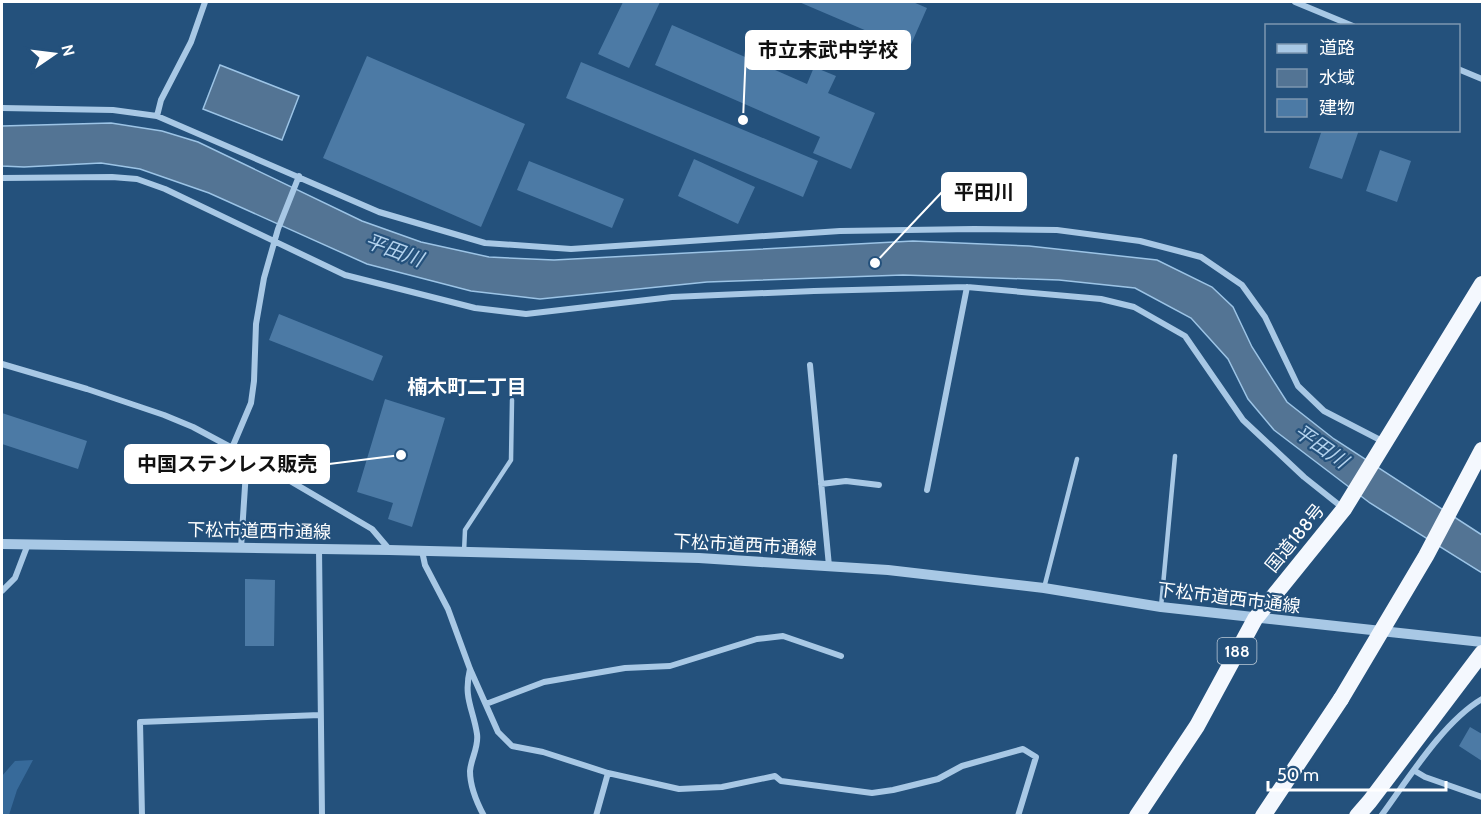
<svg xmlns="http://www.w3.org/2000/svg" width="1484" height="817" font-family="Cabin,'Noto Sans JP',sans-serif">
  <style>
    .green { fill: #376a9a }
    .water { fill: #537494; stroke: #9cc4e6; stroke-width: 1.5 }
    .building { fill: #4c7aa5 }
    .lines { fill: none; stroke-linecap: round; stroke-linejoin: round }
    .service { stroke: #a8c8e5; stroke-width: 4.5 }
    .minor { stroke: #a8c8e5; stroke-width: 6 }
    .tertiary { stroke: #a8c8e5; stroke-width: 10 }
    .trunk { stroke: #f4f8fe; stroke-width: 16 }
    .trunk-bridge { stroke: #f4f8fe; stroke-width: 16 }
    .labels { text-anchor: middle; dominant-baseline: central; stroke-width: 4.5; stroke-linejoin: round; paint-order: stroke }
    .shield { fill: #24517c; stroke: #bdcbd8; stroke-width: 1.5 }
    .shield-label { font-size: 16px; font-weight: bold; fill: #fff }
    .street-label { font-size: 18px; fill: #fff; stroke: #24517c }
    .water-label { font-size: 20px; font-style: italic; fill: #b3d2ed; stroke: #24517c }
    .neighbourhood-label { font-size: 20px; font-weight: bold; fill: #fff; stroke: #24517c }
    .leader { fill: none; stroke: #fff; stroke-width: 2 }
    .callout-dot { fill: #fff; stroke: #24517c; stroke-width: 2 }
    .callout { fill: #fff; stroke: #fff; stroke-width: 2 }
    .callout-label { font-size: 20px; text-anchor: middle; font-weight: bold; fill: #111 }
  </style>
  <rect width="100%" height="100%" fill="#24517c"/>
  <path class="green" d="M33,760L17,790L9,815H2V776L15,761Z"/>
  <path class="water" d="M220,65L299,96L282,140L203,109Z
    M111,123L162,131L198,142L362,221L421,242L489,257L554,260L913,241L1029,246L1157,260L1212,287L1233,307L1252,347L1287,402L1334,439L1482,535V573L1370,503L1274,430L1248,399L1228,359L1191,318L1135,288L1059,280L903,275L707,282L540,299L471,291L367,264L209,193L140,169L101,163L24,167L2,166V126Z"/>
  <path class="building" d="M623,2H660L629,68L598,54Z
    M799,2H913L927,8L909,49Z
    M672,25L807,84L814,67L836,76L828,93L875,113L851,169L813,153L820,137L655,65Z
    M367,56L525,124L481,227L323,158Z
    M581,62L818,161L803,197L566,98Z
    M1322,130H1359L1342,179L1309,168Z
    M1380,150L1411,161L1397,202L1366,191Z
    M694,159L755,187L738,224L678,196Z
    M529,161L624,199L612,228L517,190Z
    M279,314L383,356L373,381L269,340Z
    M385,399L445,418L412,527L388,519L393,503L357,492Z
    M2,413L87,441L78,469L2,444Z
    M245,579L275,580L274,646H245Z
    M1470,727L1482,734V761L1459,746Z"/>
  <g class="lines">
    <path class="service" d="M464,552L465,530L511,460L512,400
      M1044,588L1077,459
      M1161,607L1175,456"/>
    <path class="minor" d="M1295,2L1353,26
      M1458,69L1482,79
      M2,108L113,110L157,116L379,212L485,243L571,249L840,231L974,229L1057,230L1140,241L1201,257L1242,285L1265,317L1298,386L1324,411L1384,442
      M157,116L161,100L191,42L205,2
      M2,178L112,177L137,179L165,189L345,275L475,308L526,314L672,297L814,291L967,287L1101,299L1134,307L1185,336L1243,420L1304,477L1343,508
      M2,364L87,389L164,415L193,427L251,458L372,529L389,549
      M810,365L829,566
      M232,448L251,403L254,381L256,324L264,278L278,229L299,176
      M821,484L846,481L879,485
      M927,490L967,287
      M241,548L246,471L251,458
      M319,548L322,816
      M422,551L425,565L448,609L470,669L498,732L512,746L543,752L608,773L679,789L722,787L775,776L781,781L872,793L893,790L938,779L962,766L1023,749L1036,757L1018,816
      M2,591L15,578L28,544
      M470,669C463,698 473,708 477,734C479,747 471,758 470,771C470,785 477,803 484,816
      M486,704L544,682L625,668L670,666L757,639L783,636L841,656
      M1415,771L1425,777L1482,797
      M142,816L140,722L320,715
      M596,816L608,773
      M1381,816C1409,778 1443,722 1482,699"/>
    <path class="tertiary" d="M2,544L389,550L699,558L888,570L1044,588L1161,607L1482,642"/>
    <path class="trunk" d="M1137,816L1197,726L1255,619L1344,509L1482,284
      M1263,816L1341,699
      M1357,816L1370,801L1482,653"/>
    <path class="trunk-bridge" d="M1341,699L1426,556L1482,450"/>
  </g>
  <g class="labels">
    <rect class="shield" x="1217.5" y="638" width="39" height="26" rx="4.5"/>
    <g class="shield-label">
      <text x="1237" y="651">188</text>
    </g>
    <g class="street-label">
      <text transform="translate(259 531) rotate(1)">下松市道西市通線</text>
      <text transform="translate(1295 538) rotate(-51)">国道188号</text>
      <text transform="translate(745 545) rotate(3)">下松市道西市通線</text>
      <text transform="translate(1229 598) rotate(7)">下松市道西市通線</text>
    </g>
    <g class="water-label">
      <text transform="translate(394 250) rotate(20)">平田川</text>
      <text transform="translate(1321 446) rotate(35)">平田川</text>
    </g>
    <g class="neighbourhood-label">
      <text x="467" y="387">楠木町二丁目</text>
    </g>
  </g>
  <path class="leader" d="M743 120L746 50M875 263L942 192M401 455L329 464"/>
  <g class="callout-dot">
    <circle cx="743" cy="120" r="6"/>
    <circle cx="875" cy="263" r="6"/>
    <circle cx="401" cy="455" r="6"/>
  </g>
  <g class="callout">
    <rect x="746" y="31" width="164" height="38" rx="6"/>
    <rect x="942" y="173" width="84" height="38" rx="6"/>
    <rect x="125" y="445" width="204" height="38" rx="6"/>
  </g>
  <g class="callout-label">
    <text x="828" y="57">市立末武中学校</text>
    <text x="984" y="199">平田川</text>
    <text x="227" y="471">中国ステンレス販売</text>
  </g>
  <rect width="1484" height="817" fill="none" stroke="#ffffff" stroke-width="6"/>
  <rect x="1265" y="24" width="195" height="108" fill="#24517c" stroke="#7c97b0" stroke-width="1.5"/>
  <rect x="1277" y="44" width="30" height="9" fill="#a8c8e5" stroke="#7c97b0" stroke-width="1.5"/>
  <text x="1319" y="54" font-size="18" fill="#ffffff">道路</text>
  <rect x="1277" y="69" width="30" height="18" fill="#537494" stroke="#7c97b0" stroke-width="1.5"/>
  <text x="1319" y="84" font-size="18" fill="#ffffff">水域</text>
  <rect x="1277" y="99" width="30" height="18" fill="#4c7aa5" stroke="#7c97b0" stroke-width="1.5"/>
  <text x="1319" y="114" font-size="18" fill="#ffffff">建物</text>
  <g transform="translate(54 54) rotate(76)" stroke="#24517c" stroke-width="4.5" paint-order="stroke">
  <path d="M0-4.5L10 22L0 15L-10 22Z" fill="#ffffff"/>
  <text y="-9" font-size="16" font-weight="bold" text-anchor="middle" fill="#ffffff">N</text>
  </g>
  <path d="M1268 781v9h178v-9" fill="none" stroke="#ffffff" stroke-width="3"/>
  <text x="1277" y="781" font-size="18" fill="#ffffff" stroke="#24517c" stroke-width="4.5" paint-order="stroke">50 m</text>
</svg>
